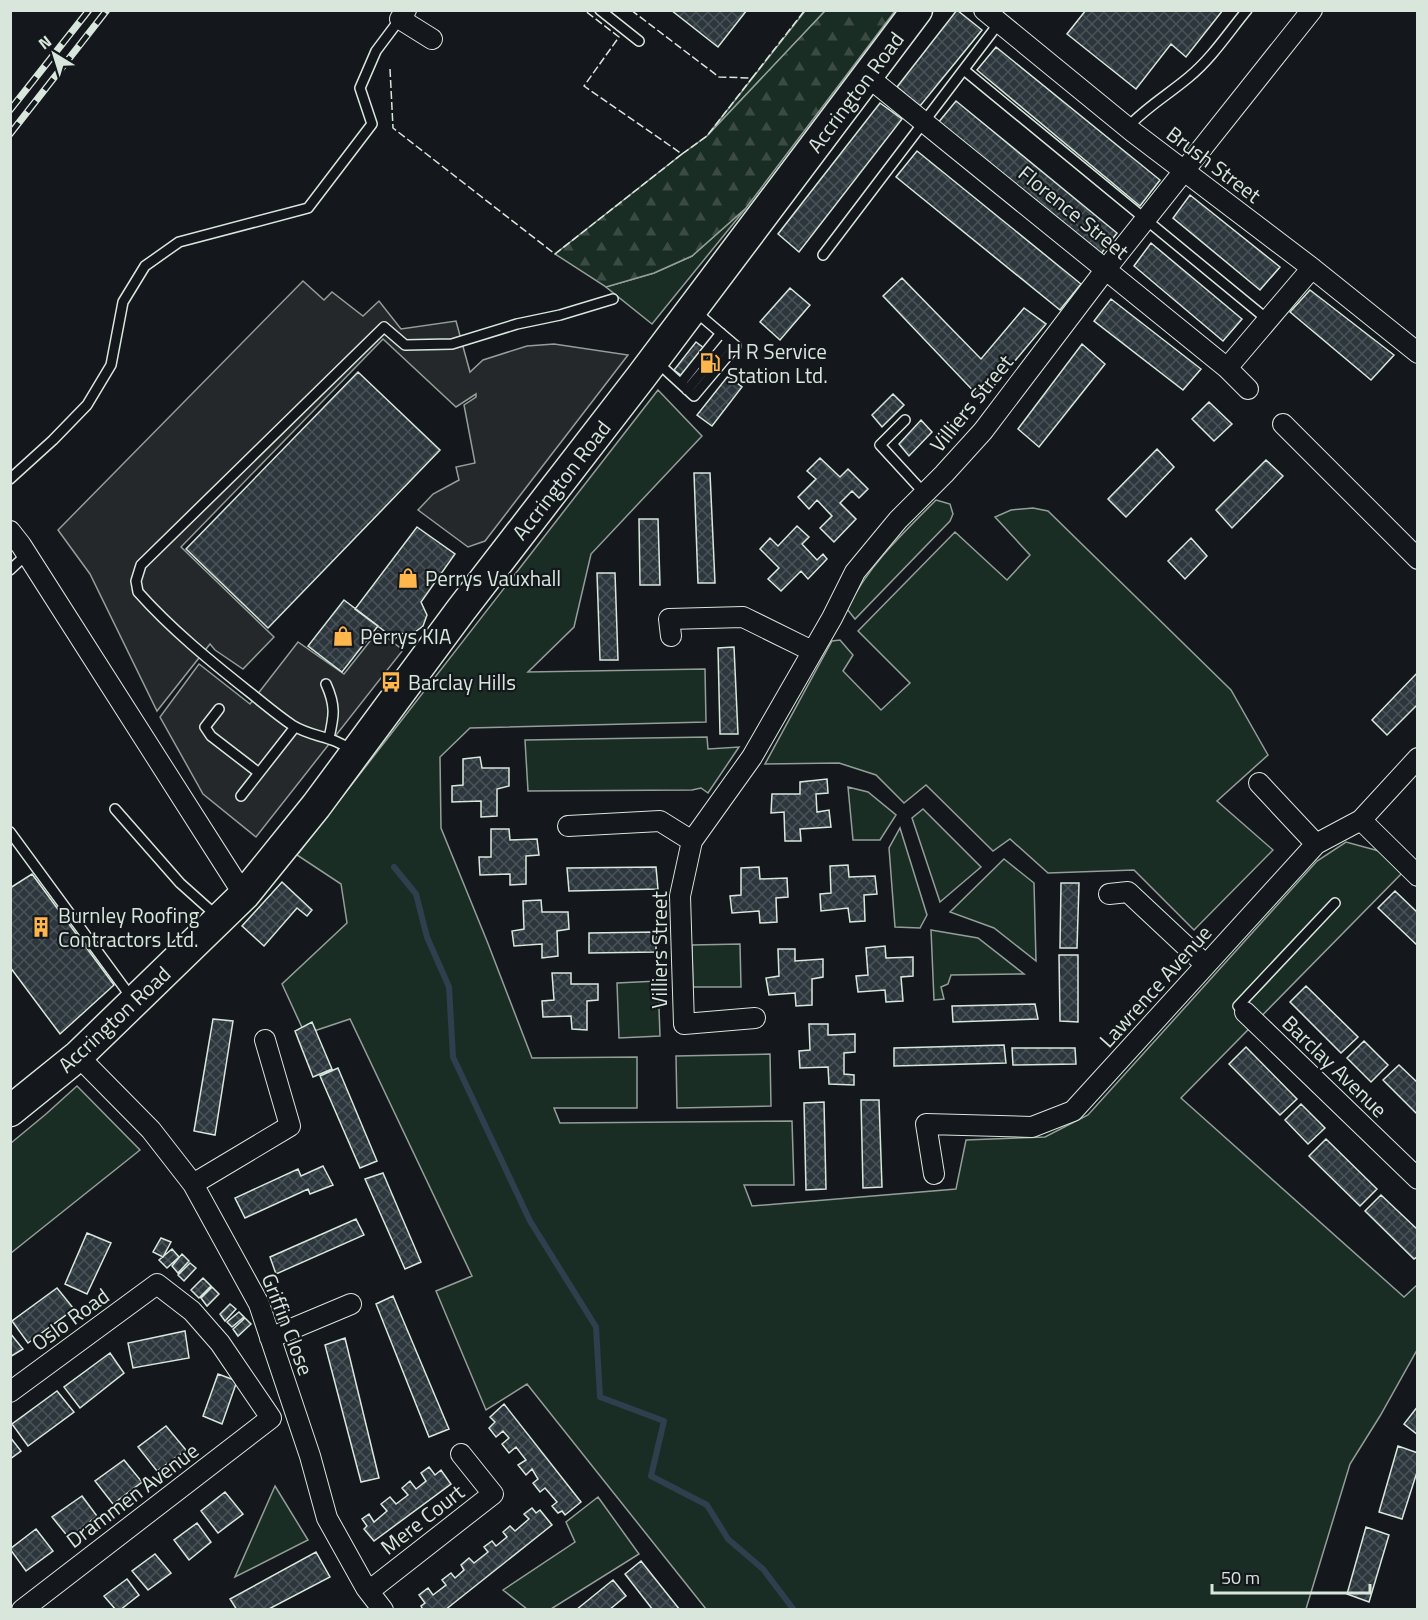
<svg xmlns="http://www.w3.org/2000/svg" width="1428" height="1620" font-family="'Titillium Web',sans-serif">
  <style>
    .green { fill: #1a2d24; stroke: #939e99; stroke-width: 1.5 }
    .forest { fill: url(#forest-firs); stroke: #939e99; stroke-width: 1.5 }
    .parking { fill: #24282b; stroke: #939e99; stroke-width: 1.5 }
    .lines { fill: none; stroke-linecap: round; stroke-linejoin: round }
    .stream { stroke: #2f3f4d; stroke-width: 6 }
    .building { fill: url(#building-cross-hatch); stroke: #d8e6dc; stroke-width: 1.5 }
    .service-casing { stroke: #d8e6dc; stroke-width: 12 }
    .minor-casing { stroke: #d8e6dc; stroke-width: 22 }
    .primary-casing { stroke: #d8e6dc; stroke-width: 33 }
    .service { stroke: #14181c; stroke-width: 9 }
    .minor { stroke: #14181c; stroke-width: 20 }
    .primary { stroke: #14181c; stroke-width: 30 }
    .rail-casing { stroke: #d8e6dc; stroke-width: 7 }
    .rail { stroke: #14181c; stroke-width: 4.5; stroke-dasharray: 14; stroke-linecap: butt }
    .fence { stroke: #d8e6dc; stroke-width: 1.5; stroke-dasharray: 8 3; stroke-linecap: butt }
    .labels { text-anchor: middle; dominant-baseline: central; stroke-width: 4.5; stroke-linejoin: round; paint-order: stroke }
    .street-label { font-size: 21px; fill: #d8e6dc; stroke: #14181c }
    .poi-label { font-size: 21px; fill: #d8e6dc; stroke: #14181c; text-anchor: start }
  </style>
  <defs>
    <pattern id="forest-firs" width="22" height="20" patternUnits="userSpaceOnUse" patternTransform="scale(1.5)"><rect width="22" height="20" fill="#1a2d24"/><path d="M5 1l3.5 6h-7zM16 11l3.5 6h-7z" fill="#3b4b43"/></pattern>
    <pattern id="building-cross-hatch" width="8" height="8" patternUnits="userSpaceOnUse" patternTransform="scale(1.5)"><rect width="8" height="8" fill="#2c363c"/><path d="M0 0l8 8M0 8l8-8" fill="none" stroke="#4a5358"/></pattern>
  </defs>
  <rect width="100%" height="100%" fill="#14181c"/>
  <path class="green" d="M805,11H825L707,136Z
    M746,208L652,324L606,287L654,273L692,256Z
    M658,390L702,436L591,554L574,627L528,672L705,669L706,722L470,728L440,757L441,828L487,941L532,1058L637,1057V1108H554L560,1123L792,1121L794,1185H744L752,1206L956,1189L966,1140L1045,1137L1088,1115L1317,861L1346,842L1390,854L1406,869L1181,1098L1404,1297L1417,1285V1350L1380,1416L1350,1464L1306,1609H706L527,1384L486,1410L436,1291L472,1276L350,1019L305,1034L282,984L347,923L341,884L297,855Z
    M936,500L950,504L953,514L950,521L855,619L847,609C868,566 903,533 936,500Z
    M1033,508L1048,511L1231,690L1268,755L1217,801L1273,850L1194,930L1134,870L1048,873L1010,839L993,851L926,785L904,803L876,775L839,763L765,764L832,641L840,640L853,655L843,671L881,710L910,683L858,631L955,532L1007,580L1030,555L995,517L1011,510Z
    M707,737L708,749L739,747L708,793L701,788L692,790L528,791L525,740Z
    M848,787L868,792L896,815L880,840H853Z
    M923,809L981,867L940,902L912,818Z
    M900,828L927,915L920,928L895,927L889,848Z
    M1004,859L1034,883L1036,961L994,928L950,912Z
    M931,930L978,938L1024,974L951,975L948,984L941,987L944,999L934,1000Z
    M740,944L741,987H693L692,945Z
    M658,981L660,1036L619,1038L617,983Z
    M770,1054L771,1106L677,1108L676,1056Z
    M77,1086L140,1150L11,1253V1143L46,1114Z
    M275,1486L308,1540L235,1577Z
    M598,1497L639,1554L551,1609H527L503,1590L575,1542L566,1522Z"/>
  <path class="forest" d="M825,11H895L746,208L692,256L654,273L606,287L555,254L682,154L707,136Z"/>
  <path class="parking" d="M303,281L324,300L332,292L363,316L379,301L401,329L456,321L470,372L483,360L527,346L554,344L628,355L485,541L468,547L418,510L433,494L459,480L456,467L475,463L464,405L476,397V394L456,407L383,339L181,547L274,637L243,669L215,650L210,644L157,711L90,574L58,530Z
    M378,631L403,650L256,837L203,794L160,717L199,664L250,704L298,642L344,674Z"/>
  <g class="lines">
    <path class="stream" d="M394,867L416,894L427,937L449,987L453,1057L530,1221L596,1327L600,1397L664,1421L651,1476L707,1505L728,1539L763,1569L794,1610"/>
  </g>
  <path class="building" d="M671,10H747L718,47Z
    M957,10L982,30L920,106L897,87Z
    M1086,10H1223L1186,57L1171,44L1136,89L1067,34Z
    M996,47L1160,180L1140,206L977,70Z
    M956,101L1117,233L1100,255L938,123Z
    M880,103L902,119L799,252L778,234Z
    M917,151L1081,284L1060,310L896,177Z
    M1190,195L1280,267L1260,290L1173,218Z
    M1151,243L1242,319L1223,341L1134,266Z
    M902,278L981,359L1024,308L1046,324L982,400L883,296Z
    M790,288L810,305L780,340L760,322Z
    M1310,290L1394,355L1371,380L1290,312Z
    M1111,299L1201,369L1183,390L1094,321Z
    M696,342L725,364L703,392L674,370Z
    M1082,344L1105,364L1039,447L1018,429Z
    M358,372L440,450L268,628L186,549Z
    M728,376L742,387L712,426L697,415Z
    M893,394L904,405L882,427L872,415Z
    M1209,402L1232,424L1214,441L1192,419Z
    M921,420L932,432L909,456L899,444Z
    M1157,449L1174,467L1126,517L1108,499Z
    M820,458L840,477L848,469L868,489L859,498L852,491L840,503L856,519L834,542L820,528L832,516L817,500L809,509L798,497L816,479L807,471Z
    M1266,460L1283,476L1232,528L1216,510Z
    M694,473H710L715,583H698Z
    M639,519H658L660,585H640Z
    M797,526L809,537L802,544L817,560L823,554L827,559L808,579L801,571L781,591L768,579L779,568L760,549L770,538L778,546Z
    M417,527L455,554L421,602L427,615L423,626L411,635L400,633L395,639L355,609Z
    M1191,538L1207,556L1185,579L1168,561Z
    M597,573H615L618,660H600Z
    M344,600L378,626L342,672L308,646Z
    M734,647L738,734H720L718,648Z
    M1418,672V704L1387,735L1372,720Z
    M480,757L482,768H509V786L497,789V816L481,817V801L452,802V786L463,785V759Z
    M827,779L828,793L816,794L817,812L829,810L831,827L800,829L801,841H785L784,812L771,813L772,794H800V782Z
    M491,829H509L510,840L537,839L539,855L526,856V884L510,885V874L480,875L479,857H491Z
    M848,865L849,877L875,876L877,894L864,895L865,921L850,922L848,908L821,911L820,894L831,893L830,866Z
    M656,867L658,889L569,891L567,868Z
    M759,867L760,879L787,878L788,897L776,898L777,922L760,923L759,911L732,913L730,896L741,895V868Z
    M32,874L114,985L60,1034L10,967V888Z
    M282,882L312,910L307,916L297,908L264,946L242,926Z
    M1061,883H1079L1077,948H1060Z
    M1395,891L1418,913V946L1378,908Z
    M541,900L542,912H568L569,929L557,931L558,956L542,958V944L514,946L512,931L524,929L523,901Z
    M656,932V952L589,953V933Z
    M885,946L886,958L913,957V976L901,977L903,1001L886,1002L885,990L858,992L856,976L868,975L866,948Z
    M778,949H795V961L823,959V977L812,979V1005L796,1006L795,993L769,995L766,978L779,976Z
    M1059,955H1078V1022L1060,1021Z
    M552,973H571V984H598V1000L587,1001V1030L572,1029L571,1016L543,1017L542,1001L554,1000Z
    M1306,986L1358,1037L1341,1053L1290,1002Z
    M1035,1004L1038,1019L953,1022L952,1006Z
    M213,1019L233,1021L215,1135L194,1131Z
    M312,1022L332,1069L313,1077L295,1031Z
    M809,1024H828V1035L855,1034V1052L844,1053V1074L854,1075V1085L829,1084L828,1067L800,1068L799,1051L810,1050Z
    M1364,1041L1388,1065L1371,1082L1347,1058Z
    M1004,1045L1006,1063L894,1066V1048Z
    M1246,1047L1297,1099L1280,1115L1229,1064Z
    M1012,1048H1075L1076,1064L1013,1065Z
    M1399,1065L1418,1083V1115L1383,1080Z
    M338,1068L377,1161L360,1168L320,1076Z
    M861,1100H879L882,1187L863,1188Z
    M824,1102L826,1189L806,1190L804,1103Z
    M1301,1104L1325,1128L1308,1144L1285,1120Z
    M1326,1139L1377,1189L1360,1206L1309,1156Z
    M323,1166L333,1185L310,1194L308,1189L245,1218L235,1198L298,1169L301,1176Z
    M383,1173L421,1262L405,1269L365,1179Z
    M1381,1195L1418,1230V1256L1414,1259L1365,1211Z
    M356,1219L364,1235L276,1274L270,1257Z
    M87,1233L111,1243L87,1294L65,1284Z
    M161,1238L171,1242L163,1257L153,1252Z
    M172,1249L179,1257L167,1268L159,1260Z
    M182,1254L189,1261L178,1273L172,1266Z
    M190,1263L196,1268L184,1281L178,1275Z
    M203,1278L211,1286L199,1298L191,1290Z
    M212,1287L219,1294L207,1306L201,1298Z
    M57,1288L74,1309L28,1343L12,1321Z
    M393,1296L449,1429L429,1437L376,1304Z
    M230,1304L236,1309L225,1321L220,1314Z
    M239,1312L244,1317L232,1327L227,1322Z
    M245,1318L251,1324L238,1336L233,1329Z
    M185,1331L189,1358L133,1368L128,1343Z
    M10,1333L23,1349L10,1357Z
    M345,1338L379,1478L361,1482L325,1345Z
    M110,1353L124,1373L80,1408L64,1387Z
    M218,1374L237,1381L222,1424L203,1416Z
    M57,1391L74,1412L28,1446L12,1424Z
    M504,1404L581,1502L565,1515L562,1511L558,1513L552,1506L557,1502L545,1488L540,1492L533,1483L538,1479L532,1469L526,1475L518,1465L526,1460L516,1447L509,1453L502,1444L509,1438L503,1431L496,1437L489,1428L495,1422L490,1417Z
    M1418,1406V1435L1404,1424Z
    M166,1426L186,1450L157,1471L138,1447Z
    M10,1437L21,1451L10,1459Z
    M1398,1446L1418,1453V1469L1402,1519L1379,1512Z
    M124,1460L142,1482L113,1504L95,1481Z
    M429,1467L435,1475L441,1470L451,1484L374,1541L364,1529L367,1526L362,1519L369,1514L374,1522L387,1511L381,1504L390,1497L396,1504L408,1495L402,1488L410,1481L416,1489L426,1481L421,1473Z
    M225,1492L243,1514L218,1533L201,1511Z
    M82,1496L97,1516L69,1538L52,1517Z
    M532,1508L536,1513L540,1510L552,1525L445,1610H423L421,1606L425,1603L419,1595L428,1588L433,1595L446,1585L442,1580L451,1573L455,1578L464,1570L461,1565L469,1558L474,1563L488,1552L484,1547L492,1541L496,1546L507,1537L503,1532L510,1526L515,1531L529,1519L524,1514Z
    M197,1523L211,1542L189,1560L174,1540Z
    M1366,1527L1389,1535L1369,1602L1347,1594Z
    M36,1529L53,1551L26,1571L10,1549Z
    M316,1552L330,1577L267,1610H237L230,1599Z
    M155,1554L171,1573L148,1590L132,1571Z
    M641,1561L680,1610H653L625,1574Z
    M127,1579L139,1595L120,1610H116L104,1596Z
    M613,1580L626,1596L609,1610H576Z"/>
  <g class="lines">
    <g class="service-casing">
      <path id="service" d="M600,10L639,41
        M964,70L1268,320
        M1128,127C1145,108 1169,94 1189,77C1212,58 1228,33 1247,10
        M823,255L999,23
        M658,363L694,396L736,346L696,312
        M681,383L721,333
        M687,390L729,340
        M905,420L880,445L925,494
        M10,479L53,440L87,405L111,365L123,302L145,266L179,242L308,208L372,124L360,88L376,51L400,19
        M10,570L27,554
        M326,684C336,706 334,716 329,738
        M219,709L205,727L211,736L259,773
        M351,750C331,735 313,738 292,725C277,715 262,702 248,691C209,660 171,629 138,592L136,581L141,565L384,327L405,345L452,344L517,324L560,315L613,299
        M241,796L295,727
        M115,809L180,883L218,917
        M10,832L131,997
        M1243,1011L1238,1006L1335,903"/>
    </g>
    <g class="minor-casing">
      <path id="minor" d="M406,10L400,19L432,39
        M984,10L1133,132L1312,268L1418,353
        M867,76L1227,368L1248,389
        M1227,368L1312,268
        M1283,424L1418,559
        M10,531L21,545L244,895
        M671,636L669,619L743,617L812,651
        M1259,783L1316,844
        M1361,820L1418,876
        M568,826L660,821L692,841
        M1109,894L1128,892L1206,965
        M1245,1012L1418,1179
        M755,1018L684,1024L680,896L692,841L752,757L832,618L855,572L898,520L944,474L983,431L1106,269L1312,10
        M78,1056L151,1130L193,1184L259,1304L310,1456L327,1518L366,1588L383,1610
        M934,1174L926,1124L1032,1127L1073,1111L1316,844L1361,820L1418,758
        M193,1184L290,1126L265,1040
        M270,1338L351,1304
        M10,1392L157,1284L192,1311L220,1343L271,1418L22,1610
        M369,1591L493,1494L461,1454"/>
    </g>
    <g class="primary-casing">
      <path id="primary" d="M10,1111L78,1056L244,895L316,806L461,610L641,377L917,10"/>
    </g>
    <use href="#service" class="service"/>
    <use href="#minor" class="minor"/>
    <use href="#primary" class="primary"/>
    <g class="rail-casing">
      <path id="rail" d="M10,110L89,10
        M10,134L107,10"/>
    </g>
    <use href="#rail" class="rail"/>
    <path class="fence" d="M631,10L719,77L752,78L805,10
      M390,69L393,128L555,254L682,154L584,86L619,37L584,10
      M682,154L707,136L752,78"/>
  </g>
  <defs>
    <g id="fuel-bare" transform="scale(1.62)"><path d="M-5.5-6h7V0h2V4h1.3V-2.5L3-4.5l.8-.8L6-3V5H2.5V1h-1V6h-7ZM-4.2-4.7v3.2H.2V-4.7Z" fill="#ffb74d" stroke="#14181c" stroke-width="2.5" paint-order="stroke"/></g>
    <g id="shop-bare" transform="scale(1.62)"><path d="M-5-2.5h2.3a2.7 3.5 0 0 1 5.4 0H5L5.5 6h-11ZM-1.5-2.5h3a1.5 2.3 0 0 0-3 0Z" fill="#ffb74d" stroke="#14181c" stroke-width="2.5" paint-order="stroke"/></g>
    <g id="bus-bare" transform="scale(1.62)"><path d="M-5-6H5V4H4V6H2V4H-2V6H-4V4H-5ZM-3.5-4V0h7V-4ZM-3.5 1.2v1.5H-2V1.2ZM2 1.2v1.5H3.5V1.2Z" fill="#ffb74d" stroke="#14181c" stroke-width="2.5" paint-order="stroke"/></g>
    <g id="building-bare" transform="scale(1.62)"><path d="M-4-6H4V6H1V3H-1V6H-4ZM-2.5-4.3h1.7v1.8h-1.7ZM.8-4.3h1.7v1.8H.8ZM-2.5-1h1.7V.8h-1.7ZM.8-1h1.7V.8H.8Z" fill="#ffb74d" stroke="#14181c" stroke-width="2.5" paint-order="stroke"/></g>
  </defs>
  <g fill-rule="evenodd">
    <use href="#fuel-bare" x="710" y="363"/>
    <use href="#shop-bare" x="408" y="578"/>
    <use href="#shop-bare" x="343" y="636"/>
    <use href="#bus-bare" x="391" y="682"/>
    <use href="#building-bare" x="41" y="927"/>
  </g>
  <g class="labels">
    <g class="street-label">
      <text transform="translate(855 92) rotate(-53)">Accrington Road</text>
      <text transform="translate(1214 164) rotate(37)">Brush Street</text>
      <text transform="translate(1074 212) rotate(39)">Florence Street</text>
      <text transform="translate(971 403) rotate(-51)">Villiers Street</text>
      <text transform="translate(561 480) rotate(-52)">Accrington Road</text>
      <text transform="translate(659 950) rotate(-90)">Villiers Street</text>
      <text transform="translate(1155 986) rotate(-48)">Lawrence Avenue</text>
      <text transform="translate(114 1019) rotate(-43)">Accrington Road</text>
      <text transform="translate(1335 1066) rotate(44)">Barclay Avenue</text>
      <text transform="translate(70 1319) rotate(-36)">Oslo Road</text>
      <text transform="translate(288 1324) rotate(69)">Griffin Close</text>
      <text transform="translate(132 1495) rotate(-37)">Drammen Avenue</text>
      <text transform="translate(422 1519) rotate(-38)">Mere Court</text>
    </g>
    <g class="poi-label">
      <text x="727" y="351">H R Service<tspan x="727" dy="24">Station Ltd.</tspan></text>
      <text x="425" y="578">Perrys Vauxhall</text>
      <text x="360" y="636">Perrys KIA</text>
      <text x="408" y="682">Barclay Hills</text>
      <text x="58" y="915">Burnley Roofing<tspan x="58" dy="24">Contractors Ltd.</tspan></text>
    </g>
  </g>
  <rect width="1428" height="1620" fill="none" stroke="#d8e6dc" stroke-width="24"/>
  <g transform="translate(54 54) rotate(322)" stroke="#14181c" stroke-width="4.5" paint-order="stroke">
  <path d="M0-4.5L10 22L0 15L-10 22Z" fill="#d8e6dc"/>
  <text y="-9" font-size="16" font-weight="bold" text-anchor="middle" fill="#d8e6dc">N</text>
  </g>
  <path d="M1212 1584v9h158v-9" fill="none" stroke="#d8e6dc" stroke-width="3"/>
  <text x="1221" y="1584" font-size="18" fill="#d8e6dc" stroke="#14181c" stroke-width="4.5" paint-order="stroke">50 m</text>
</svg>
